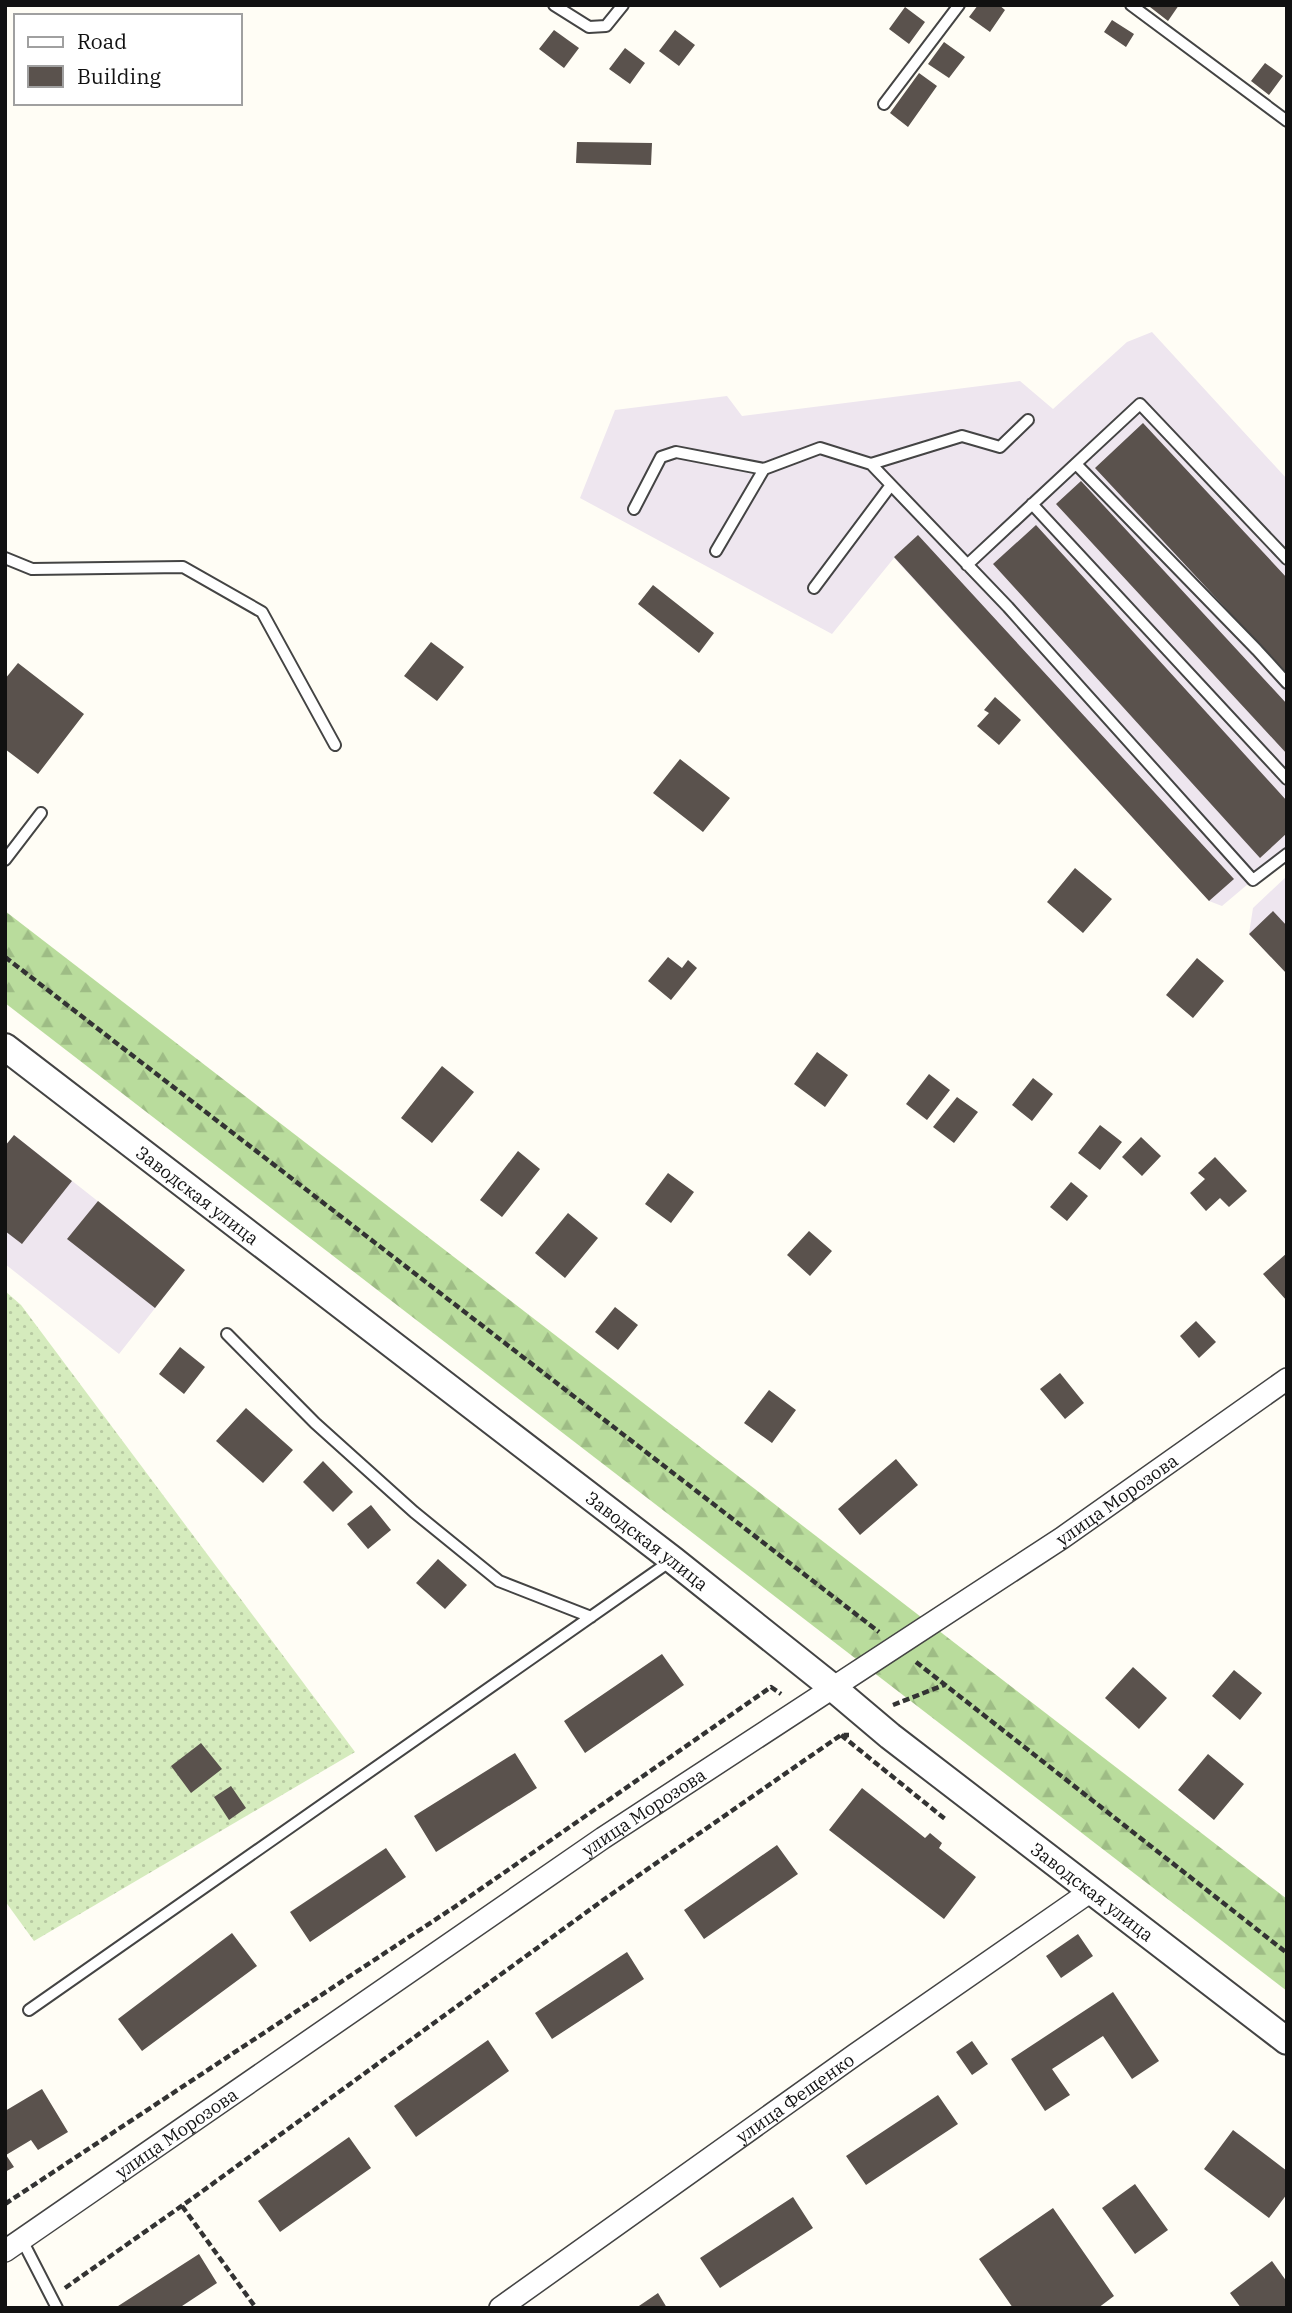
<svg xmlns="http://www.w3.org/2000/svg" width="1292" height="2313" font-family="'IBM Plex Serif',serif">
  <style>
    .industrial { fill: #eee6ef }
    .grass { fill: url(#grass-dots) }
    .forest { fill: url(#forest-firs) }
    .building { fill: #5a524d }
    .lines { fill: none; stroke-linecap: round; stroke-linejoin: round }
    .service-casing { stroke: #444; stroke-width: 14 }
    .minor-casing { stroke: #444; stroke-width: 24 }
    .tertiary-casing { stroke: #444; stroke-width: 30 }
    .path { stroke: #333; stroke-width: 4.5; stroke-dasharray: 7 3.5; stroke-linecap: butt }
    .service { stroke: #fff; stroke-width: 10 }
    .minor { stroke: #fff; stroke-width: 21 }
    .tertiary { stroke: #fff; stroke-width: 26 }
    .labels { text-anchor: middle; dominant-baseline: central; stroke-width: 7; stroke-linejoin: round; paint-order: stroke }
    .street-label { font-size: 18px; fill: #111; stroke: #fff }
  </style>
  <defs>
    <pattern id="grass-dots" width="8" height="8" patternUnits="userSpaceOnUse" patternTransform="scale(1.75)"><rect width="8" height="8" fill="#d5ebbd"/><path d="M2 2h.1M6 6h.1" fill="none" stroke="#b6c8a1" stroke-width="1.8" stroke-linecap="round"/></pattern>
    <pattern id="forest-firs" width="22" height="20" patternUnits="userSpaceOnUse" patternTransform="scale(1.75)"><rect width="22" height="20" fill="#b9dc9c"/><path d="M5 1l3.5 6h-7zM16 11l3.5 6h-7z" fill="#9ebc85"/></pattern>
  </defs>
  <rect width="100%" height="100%" fill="#fffdf5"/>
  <path class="industrial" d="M1152,332L1287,479V851L1222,906L1209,901L894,558L832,634L580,498L615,410L727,396L742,416L1020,381L1053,409L1127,342Z
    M1287,876V974L1249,934L1253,908Z
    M14,1135L185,1270L119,1354L5,1264V1146Z"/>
  <path class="grass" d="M5,1291L21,1305L355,1752L34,1941L5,1901Z"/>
  <path class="forest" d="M5,911L1287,1899V1991L5,1003Z"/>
  <path class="building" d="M978,5H999L1005,10L990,32L969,17Z
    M1151,5H1179L1168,21L1150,7Z
    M905,7L925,22L909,44L889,29Z
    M1112,20L1134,34L1126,47L1104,32Z
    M554,30L579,48L564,68L539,49Z
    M675,30L695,45L679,66L659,51Z
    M944,42L965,57L949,78L928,64Z
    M625,48L645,63L630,84L609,69Z
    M1265,63L1283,76L1269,95L1251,81Z
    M919,73L937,86L908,127L890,113Z
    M577,142L652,143L651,165L576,163Z
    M1143,423L1287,578V674L1095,468Z
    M1081,481L1287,704V754L1056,504Z
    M1036,525L1287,801V833L1260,858L993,564Z
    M918,535L1234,879L1209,901L894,557Z
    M653,585L714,633L699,653L638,604Z
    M431,642L464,667L437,701L404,676Z
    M18,663L84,714L38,774L5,749V679Z
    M995,697L1021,720L999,745L977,726L989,713L984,710Z
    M680,759L730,798L703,832L653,793Z
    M1075,868L1112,899L1083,933L1047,902Z
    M1273,911L1287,926V974L1249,934Z
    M668,957L682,968L688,960L697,968L671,1000L648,981Z
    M1197,958L1224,981L1193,1018L1166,995Z
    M817,1052L848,1075L825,1107L794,1084Z
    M442,1066L474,1092L432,1143L401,1118Z
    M929,1074L950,1090L927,1120L906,1104Z
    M1033,1078L1053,1094L1032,1121L1012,1105Z
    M957,1097L978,1112L954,1143L933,1127Z
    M1100,1125L1122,1142L1100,1170L1078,1153Z
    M14,1135L72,1181L22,1244L5,1231V1146Z
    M1141,1137L1161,1156L1142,1176L1122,1157Z
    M518,1151L540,1169L502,1217L480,1200Z
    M1215,1157L1247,1191L1229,1207L1220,1198L1206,1211L1190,1193L1205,1179L1198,1173Z
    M668,1173L694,1192L671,1223L645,1204Z
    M1071,1182L1088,1196L1067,1221L1050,1207Z
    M98,1201L185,1270L155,1308L67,1239Z
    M568,1213L598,1238L565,1278L535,1253Z
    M809,1231L832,1251L810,1276L787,1255Z
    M1287,1253V1301L1263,1274Z
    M615,1307L638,1325L618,1350L595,1332Z
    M1196,1321L1216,1342L1199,1358L1180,1336Z
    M180,1347L205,1367L184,1394L159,1374Z
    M1060,1373L1084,1403L1065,1419L1040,1389Z
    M769,1390L796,1410L772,1443L744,1423Z
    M246,1408L293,1450L263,1483L216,1441Z
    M896,1459L918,1485L860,1535L838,1509Z
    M323,1461L353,1492L333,1512L303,1482Z
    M371,1505L391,1530L368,1549L347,1524Z
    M438,1559L467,1585L445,1609L416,1583Z
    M662,1654L684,1685L585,1753L564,1721Z
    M1133,1667L1167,1698L1139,1729L1105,1698Z
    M1234,1670L1262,1693L1240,1720L1212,1696Z
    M201,1743L222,1769L191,1793L171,1766Z
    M515,1753L537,1788L436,1852L414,1816Z
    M1208,1754L1244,1784L1214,1820L1178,1790Z
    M231,1786L246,1808L229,1820L214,1797Z
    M862,1788L925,1838L930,1833L942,1843L939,1848L976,1877L944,1919L829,1830Z
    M777,1845L798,1874L704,1939L684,1910Z
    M386,1848L406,1877L310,1942L290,1912Z
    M232,1933L257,1966L142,2051L118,2019Z
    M1078,1934L1093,1956L1061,1978L1046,1956Z
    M627,1952L644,1979L552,2039L535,2013Z
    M1113,1992L1159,2061L1132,2079L1103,2036L1052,2069L1070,2095L1045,2111L1011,2059Z
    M488,2040L509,2071L416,2137L394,2106Z
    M972,2041L988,2064L972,2075L956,2052Z
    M42,2089L68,2132L38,2150L31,2140L6,2155L14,2167L5,2172V2111Z
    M938,2095L958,2124L866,2185L846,2156Z
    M1233,2130L1287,2171V2194L1269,2218L1204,2169Z
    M349,2137L371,2168L280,2232L258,2201Z
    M1135,2184L1168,2230L1135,2254L1102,2208Z
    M793,2197L813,2228L720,2288L700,2258Z
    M1053,2208L1114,2296L1098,2308H1013L979,2259Z
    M199,2254L217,2283L179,2308H115Z
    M1272,2261L1287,2282V2308H1241L1230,2293Z
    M658,2293L667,2308H636Z"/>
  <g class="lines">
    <g class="service-casing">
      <path id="service" d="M554,5L589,27L606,26L623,5
        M1131,5L1287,121
        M884,104L959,5
        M871,464L962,436L1000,447L1028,420
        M1076,464L1257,650L1287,683
        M1032,504L1287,779
        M634,509L661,457L676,452L764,469L820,448L871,464L1008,607L1253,880L1287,854
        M716,551L764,469
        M5,558L32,569L183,567L262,612L335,745
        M967,565L1140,404L1287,559
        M814,588L891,485
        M5,860L41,813
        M227,1334L315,1423L414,1512L499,1581L591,1617
        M29,2010L672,1560
        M22,2240L57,2308"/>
    </g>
    <g class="minor-casing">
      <g id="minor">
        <path id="s1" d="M5,2251L603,1838L1062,1538L1287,1379"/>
        <path id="s2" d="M500,2308L856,2054L1091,1891"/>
      </g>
    </g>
    <g class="tertiary-casing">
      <g id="tertiary">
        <path id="s3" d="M5,1047L673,1560L832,1687L890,1736L1287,2041"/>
      </g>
    </g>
    <path class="path" d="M5,957L879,1632
      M916,1662L1287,1953
      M893,1705L944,1685
      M841,1735L945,1819
      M5,2204L459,1904L771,1687L781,1694
      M182,2206L256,2308
      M65,2288L193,2198L606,1898L841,1735H849"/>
    <use href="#service" class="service"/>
    <use href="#minor" class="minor"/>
    <use href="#tertiary" class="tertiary"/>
  </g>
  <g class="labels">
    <g class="street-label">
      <text stroke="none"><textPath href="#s3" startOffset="243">Заводская улица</textPath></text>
      <text stroke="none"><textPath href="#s1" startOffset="1342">улица Морозова</textPath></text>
      <text stroke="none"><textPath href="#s3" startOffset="810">Заводская улица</textPath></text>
      <text stroke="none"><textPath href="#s1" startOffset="775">улица Морозова</textPath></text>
      <text stroke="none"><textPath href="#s3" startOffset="1377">Заводская улица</textPath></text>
      <text stroke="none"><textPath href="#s2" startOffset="362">улица Фещенко</textPath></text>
      <text stroke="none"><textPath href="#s1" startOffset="208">улица Морозова</textPath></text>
    </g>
  </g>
  <rect width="1292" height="2313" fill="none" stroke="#111111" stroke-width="14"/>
  <rect x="14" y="14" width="228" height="91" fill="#ffffff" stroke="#a0a0a0" stroke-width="2"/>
  <rect x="28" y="37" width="35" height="10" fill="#ffffff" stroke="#a0a0a0" stroke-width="2"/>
  <text x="77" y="49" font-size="21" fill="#111111">Road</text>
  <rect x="28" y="66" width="35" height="21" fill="#5a524d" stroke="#a0a0a0" stroke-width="2"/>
  <text x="77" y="84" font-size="21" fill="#111111">Building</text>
</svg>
